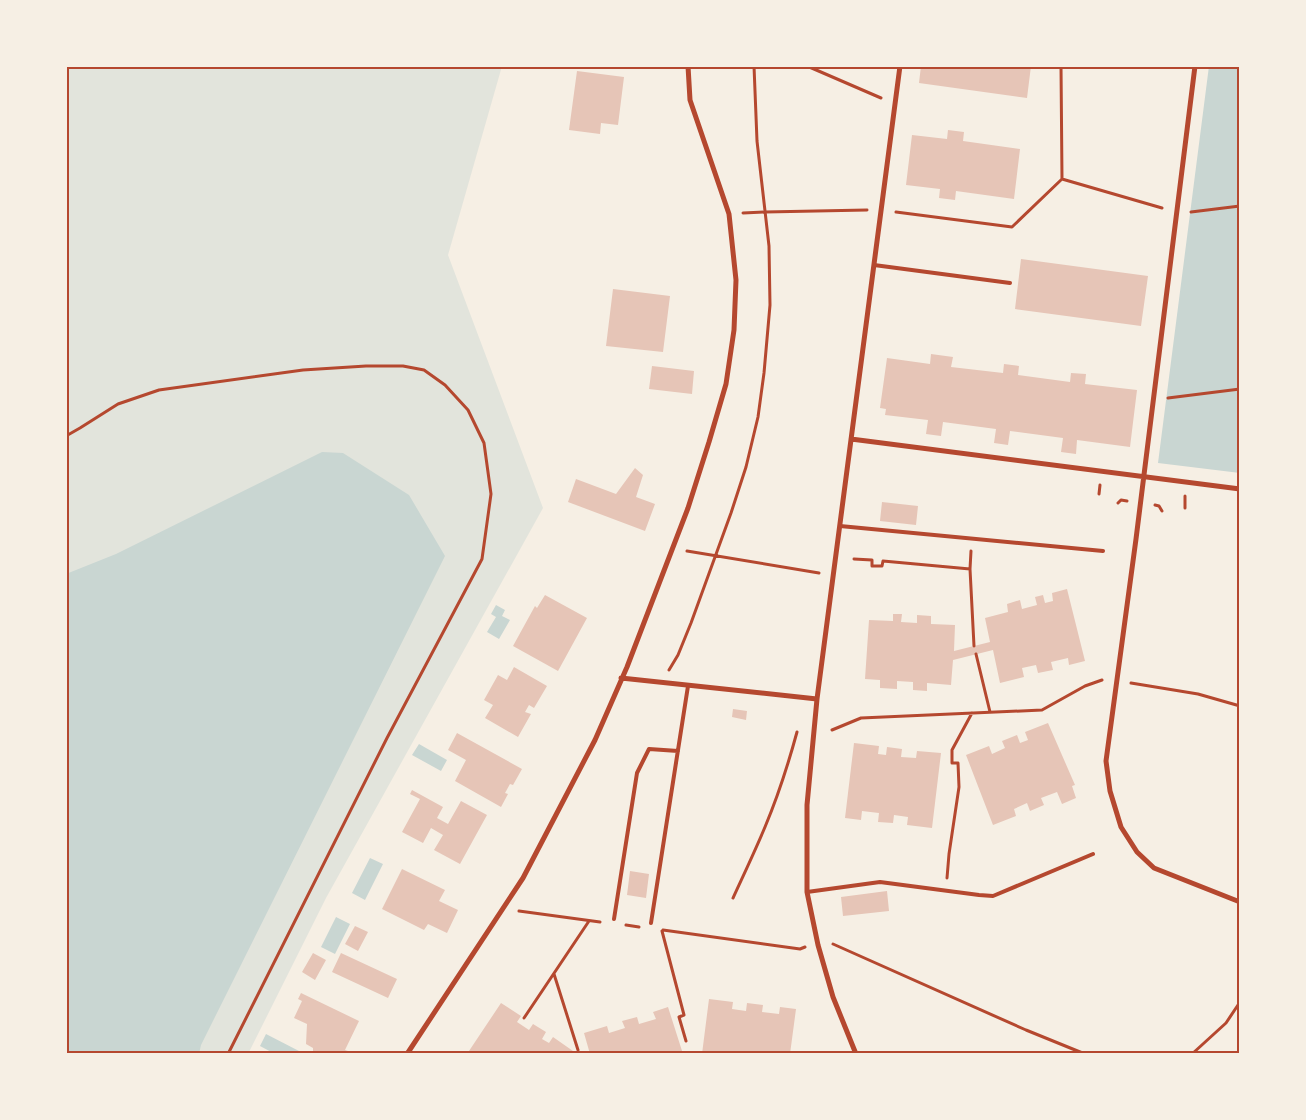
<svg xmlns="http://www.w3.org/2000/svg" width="1306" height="1120" font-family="'Fira Sans Condensed',sans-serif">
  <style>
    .green { fill: #e2e4dc }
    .water { fill: #c9d6d2 }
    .building { fill: #e6c5b7 }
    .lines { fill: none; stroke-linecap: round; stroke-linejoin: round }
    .path { stroke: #b5482f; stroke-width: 3 }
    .service { stroke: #b5482f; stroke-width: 4 }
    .minor { stroke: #b5482f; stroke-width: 5 }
    .neatline { fill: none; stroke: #b5482f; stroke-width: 2 }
  </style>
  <rect width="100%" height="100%" fill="#f6efe4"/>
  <path class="green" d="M66,66H502L448,255L543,508L326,898L248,1054H66Z"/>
  <path class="water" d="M1209,66H1240V473L1158,463Z
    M322,452L343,453L409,495L445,556L201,1045L199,1054H66V574L116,554Z
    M496,605L505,610L502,616L510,620L499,639L487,632L496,617L491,614Z
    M419,744L447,760L441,771L412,755Z
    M370,858L383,864L365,900L352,893Z
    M336,917L350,924L335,954L321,947Z
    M266,1034L299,1051L298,1054H275L260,1046Z"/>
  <path class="building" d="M921,66H1031L1027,98L919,83Z
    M577,71L624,77L618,125L601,123L600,134L569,130Z
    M948,130L964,132L963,141L1020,149L1014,199L956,191L955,200L939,198L940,189L906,185L912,135L947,139Z
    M1021,259L1148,276L1141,326L1015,309Z
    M613,289L670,296L663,352L606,346Z
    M931,354L953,357L951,367L1003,373L1004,364L1019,366L1018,375L1070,382L1071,373L1086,374L1085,384L1137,390L1130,447L1077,440L1076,454L1061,452L1063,438L1010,431L1008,445L994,443L996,429L943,422L941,436L926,434L928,420L885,415L886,409L880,408L887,358L930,364Z
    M652,366L694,371L692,394L649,389Z
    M635,468L643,475L636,497L655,504L645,531L568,502L576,479L616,494Z
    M882,502L918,506L916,525L880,521Z
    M1067,589L1085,661L1069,665L1068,658L1051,662L1053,670L1038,673L1036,665L1022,668L1024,677L1000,683L993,650L953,660L951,685L927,683V691L913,690V682L897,681V689L880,688V680L865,679L869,620L893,621V614H902L901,622L917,623V615L931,616V624L955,625L954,651L990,642L985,618L1008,612L1007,604L1020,600L1022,609L1037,605L1035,597L1043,595L1045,603L1053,601L1052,593Z
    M545,595L587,618L558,671L513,646L535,606L537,608Z
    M514,667L547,686L534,708L529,705L525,712L531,714L518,737L485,718L493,705L484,700L498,675L507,680Z
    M733,709L747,711L746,720L732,717Z
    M1048,723L1075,785L1072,786L1076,798L1062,804L1057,792L1041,798L1044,805L1030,811L1027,803L1014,809L1016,816L993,825L966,755L989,746L992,754L1005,748L1002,741L1017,735L1020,743L1028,740L1025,732Z
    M457,733L522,769L513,785L510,784L505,793L508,794L501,807L455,781L466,760L448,750Z
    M854,743L879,746L878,754L886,755L887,747L902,749L901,757L916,758L917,751L941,753L932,828L907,825L908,817L894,815L893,823L878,822L879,813L862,811L861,820L845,818Z
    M412,790L443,807L437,818L448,824L461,801L487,815L460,864L434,850L443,835L431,828L423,843L402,832L420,799L410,794Z
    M402,869L445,890L439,901L458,910L447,933L428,924L424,930L382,909Z
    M630,871L649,874L646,898L627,895Z
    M887,891L889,911L843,916L841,897Z
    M355,926L368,932L358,951L345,944Z
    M313,953L326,960L315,980L302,972Z
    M341,953L397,979L388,998L332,972Z
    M301,993L359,1021L345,1050L348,1051L347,1054H313V1048L306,1044L307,1024L294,1018L302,1001L298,999Z
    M709,999L733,1002L732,1009L746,1011L747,1003L763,1005L762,1012L779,1014L780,1007L796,1009L790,1054H702Z
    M501,1003L521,1016L517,1022L529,1030L533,1024L546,1032L542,1039L549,1043L553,1037L573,1051L571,1054H467Z
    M668,1007L683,1054H590L584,1033L607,1026L609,1033L625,1028L622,1021L637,1017L639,1024L656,1019L653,1012Z"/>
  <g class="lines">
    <path class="path" d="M807,66L881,98
      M1062,179L1162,208
      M896,212L1012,227L1062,179L1061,66
      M1191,212L1240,206
      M743,213L765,212L867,210
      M1168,398L1240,389
      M66,436L80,428L118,404L159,390L303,370L366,366H403L424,370L445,385L468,410L484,443L491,494L482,559L387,738L228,1054
      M1099,494L1100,485
      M1185,496V508
      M1118,503L1121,500L1127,501
      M1155,505L1159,506L1162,511
      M687,551L819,573
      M971,551L970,569L974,646
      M854,559L872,560V566H882L883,561L970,569
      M976,654L990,712
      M669,670L678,655L691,623L731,513L746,467L758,417L764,373L770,305L769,246L757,141L754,66
      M1131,683L1198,694L1240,706
      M832,730L861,718L1042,710L1085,686L1102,680
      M947,878L949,854L959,787L958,763H952V750L972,713
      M733,898C744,874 755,851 765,827C778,796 788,765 797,732
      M519,911L600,922
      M626,925L639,927
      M663,930L800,949L805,947
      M662,931L684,1015L679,1017L686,1041
      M833,944L1026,1030L1085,1054
      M554,974L578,1050
      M524,1018L589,921
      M1192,1054L1226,1023L1240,1002"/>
    <path class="service" d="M874,265L1010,283
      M840,526L1103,551
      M807,892L880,882L979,895L993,896L1093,854
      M614,919L637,773L649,749L678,751
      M651,923L688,686"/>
    <path class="minor" d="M1195,66L1136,539L1106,761L1110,791L1121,827L1137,852L1154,868L1240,902
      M851,439L1240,489
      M621,678L817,699
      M407,1054L523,878L595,740L627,667L688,508L709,442L726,384L734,330L736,280L729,214L690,100L688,66
      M856,1054L833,997L818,945L807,892V805L817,699L900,66"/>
  </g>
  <rect width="1306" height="1120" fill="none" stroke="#f6efe4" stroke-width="135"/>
  <rect x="68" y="68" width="1170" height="984" class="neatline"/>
</svg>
